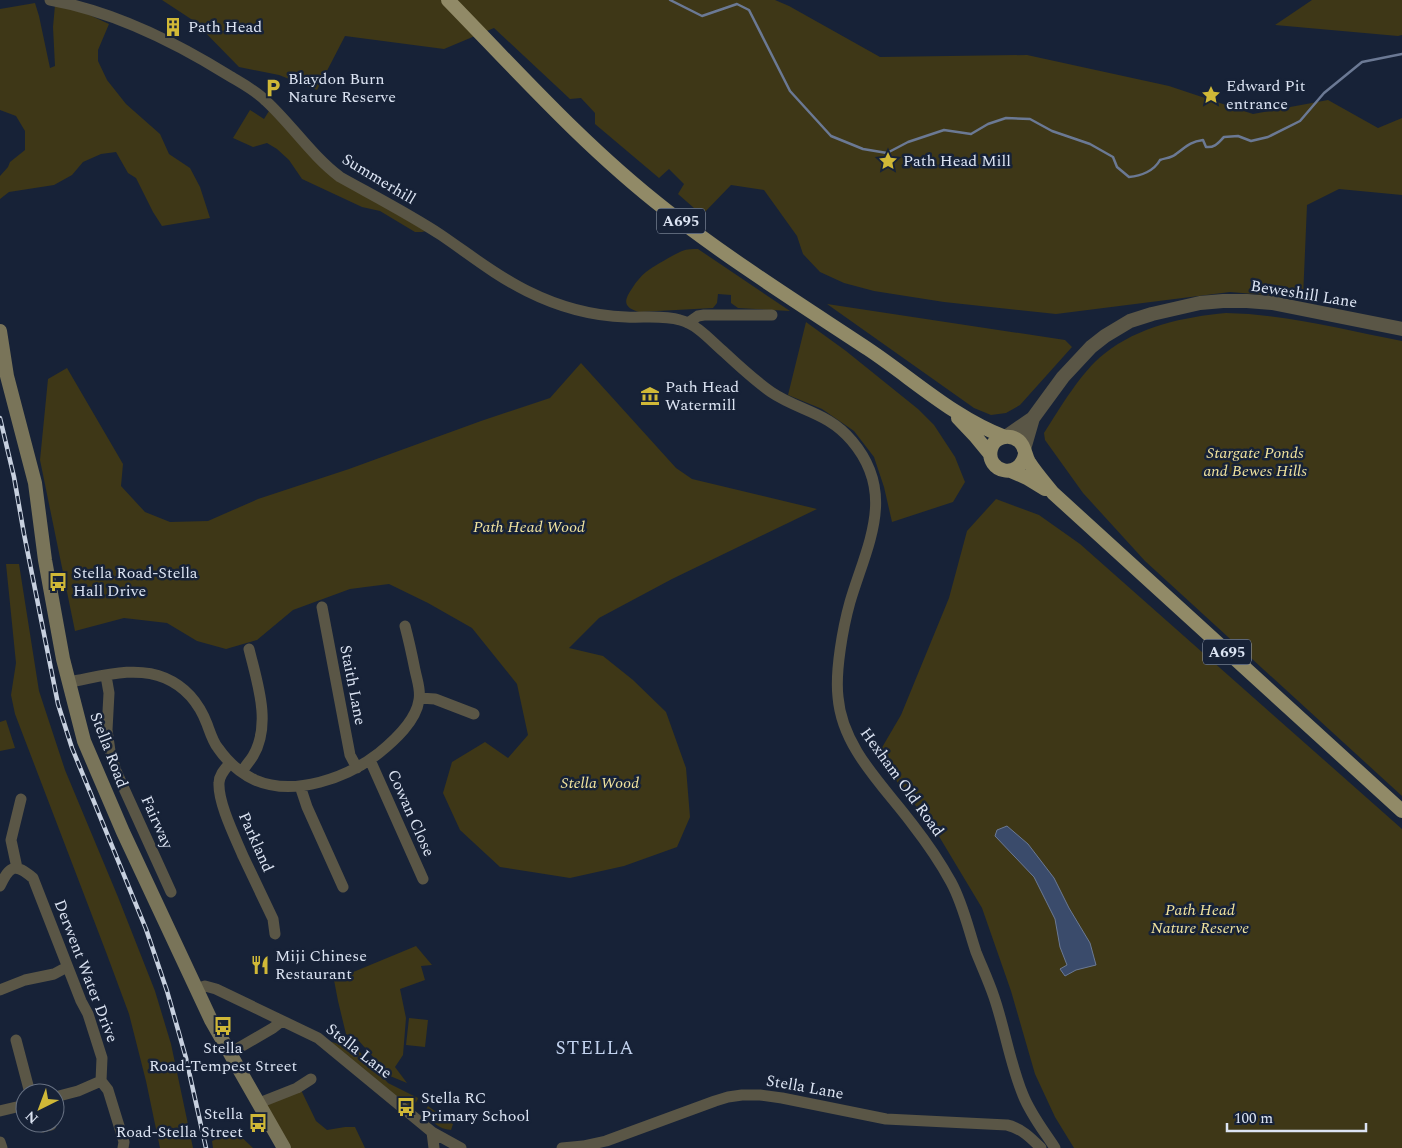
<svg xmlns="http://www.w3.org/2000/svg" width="1402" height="1148" font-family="Spectral,serif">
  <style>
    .green { fill: #3e3717 }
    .water { fill: #3a4b6b; stroke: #6b7994 }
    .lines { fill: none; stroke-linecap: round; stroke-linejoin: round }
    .stream { stroke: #6b7994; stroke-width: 2.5 }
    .minor { stroke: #5a5646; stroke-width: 11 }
    .tertiary { stroke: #5a5646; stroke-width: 14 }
    .secondary { stroke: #797459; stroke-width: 14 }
    .primary { stroke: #918a67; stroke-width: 14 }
    .rail-casing { stroke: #c7d0df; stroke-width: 4.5 }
    .rail { stroke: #172237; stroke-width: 2.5; stroke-dasharray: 8; stroke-linecap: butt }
    .labels { text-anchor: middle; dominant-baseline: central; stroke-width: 5; stroke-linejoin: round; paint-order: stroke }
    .shield { fill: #172237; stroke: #a1aabb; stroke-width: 1 }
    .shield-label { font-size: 15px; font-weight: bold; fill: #dce4f3 }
    .poi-label { font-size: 16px; fill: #dce4f3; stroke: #172237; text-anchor: start }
    .street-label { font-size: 16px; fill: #dce4f3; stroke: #172237 }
    .park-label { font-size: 16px; font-style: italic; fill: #f1e39e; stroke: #172237 }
    .quarter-label { font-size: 19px; letter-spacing: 1px; fill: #c2d2ee; stroke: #172237 }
  </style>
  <rect width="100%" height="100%" fill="#172237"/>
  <path class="green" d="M162,0H775L789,6L880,57L1027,55L1169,86L1253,114L1328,100L1378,128L1402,118V195L1339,189L1307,205L1303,298L1230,292L1056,314L944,302L874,291L844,283L820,272L803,254L797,236L764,190L731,185L702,215L678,194L684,184L669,169L659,178L595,124V113L581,98L570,99L494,28L444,49L345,36L317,90L279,75L239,67L194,21Z
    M1312,0H1402V35L1398,36L1275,25Z
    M35,3L39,16L50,68L55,66L53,27L55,5L83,12L109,24L98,50V61L107,80L126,104L160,134L169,154L190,168L200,187L210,218L162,226L153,212L136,178L128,173L116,152L101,154L83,162L72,175L54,185L9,192L0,199V176L8,167L10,162L25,150V131L16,116L0,110V9Z
    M250,110L264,119L269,111L330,175L426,231L422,232H415L380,211L362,207L302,179L289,160L277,149L267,143L253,147L233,138Z
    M698,249L790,311L738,308L731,303V295L718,294L717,303L713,308L639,312C622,307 624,300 633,287C636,282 641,276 646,272C654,266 673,255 682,251C687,249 693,249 698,249Z
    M827,304L1065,340L1072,347L1020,405L1006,413L991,415L974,408Z
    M1226,313C1284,314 1345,330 1402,341V796L1145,561L1083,493L1045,440L1044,433C1060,408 1081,372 1104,354C1139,326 1184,317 1226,313Z
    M806,322L846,351L918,409L934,425L955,457L965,482L953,502L892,522L884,487L874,457L854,431L822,409L788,395Z
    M581,363L676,468L692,479L817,509L672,579L599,618L569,648L603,656L633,680L666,712L686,768L690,817L677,847L624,866L570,878L500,867L460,830L443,793L452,762L485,742L508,758L528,735L517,684L472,628L428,603L389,584L350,589L293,610L257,640L226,649L197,641L167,623L124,618L75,631L40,460L48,379L67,368L123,464L121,486L145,512L170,522L208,521L258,499L349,469L481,421L550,398Z
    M996,499L1039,515L1080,544L1402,829V1148H1074L1055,1117L1035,1074L1011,991L982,908L937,833L877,756L901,715L949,598L967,531Z
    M6,564H19L39,691L65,770L118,897L155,991L171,1044L193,1148H160L146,1081L129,1014L106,952L15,714L11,695L16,663Z
    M6,720L15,748L0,751V722Z
    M416,946L432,965L421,966L425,980L400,989L406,1018L403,1055L395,1067L407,1083L390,1076L359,1041L346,1034L338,1001L334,980Z
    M409,1018L428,1020L425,1047L406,1045Z
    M332,1042L358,1050L388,1083L418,1098C417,1104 411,1105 405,1106L328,1043Z
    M301,1090L316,1121L327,1130L345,1127H355L365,1148H291L265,1105Z
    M428,1106L453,1124L451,1130C438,1129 433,1122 424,1113Z
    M235,1131L253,1148H213L212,1141Z"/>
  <path class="water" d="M1007,826L1028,844L1054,878L1069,908L1090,943L1096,965L1076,970L1065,976L1060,969L1067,965L1060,947L1055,919L1034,877L995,836L997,830Z"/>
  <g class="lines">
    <path class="stream" d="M670,0L702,16L737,4L749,10L790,91L831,136L863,149L887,153L908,142L944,130L971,134L988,124L1006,118L1030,119L1052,131L1090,144L1113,157L1117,167L1129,177C1141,176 1154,171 1160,160C1165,158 1172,158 1176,154C1186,147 1189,142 1203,140L1206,147C1215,148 1218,143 1224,137L1238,136L1251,141L1268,137L1300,121L1324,93L1362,62L1402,54"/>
    <path class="minor" d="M50,0C112,11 175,42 228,75C241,83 255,90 266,101C292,125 312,156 340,177C374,196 409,214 441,235C469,254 496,276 527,291C557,306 592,316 626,317C643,318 663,315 680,320C697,324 711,341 724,352C739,366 754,380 771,392C799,411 828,412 852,441C897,494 867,545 850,602C843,627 835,671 838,697C842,748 884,786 913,825C927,843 940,862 951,882C963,904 968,928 976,952C982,967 989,982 994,997C1005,1029 1010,1064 1023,1095C1031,1115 1044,1131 1055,1148
      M688,323L698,316L704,315H772
      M322,607L350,755L357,768
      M106,676L109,693L107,730L110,751L116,771L171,892
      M69,682C99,677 135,665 165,678C186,687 199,703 207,724C210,732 213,742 218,748C227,761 240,773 255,780C294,797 347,778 379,753C395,740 416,721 419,700C421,690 417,680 415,670C412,655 409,641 405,626
      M420,698L435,699L474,714
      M370,760L423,879
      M230,763C225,769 219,775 219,783C218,803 235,837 243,856C253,877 263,898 273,919L275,934
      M242,772C245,766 250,761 253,756C272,724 257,682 249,649
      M300,786L307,807L343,887
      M17,868L11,840L21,799
      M0,886C10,865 15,863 33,878L81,1001L88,1014L102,1058L101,1081L108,1090L124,1142L123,1148
      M196,989L205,986L216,989L318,1038L432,1132L461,1148
      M0,990L25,980L54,974L67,967
      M16,1040L30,1093
      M230,1053L273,1028L282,1021
      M55,1097L78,1091L101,1081
      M259,1103L297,1088L311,1079
      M0,1111L25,1105
      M39,1123L43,1127L51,1125
      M432,1132L434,1148
      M0,1142L2,1148
      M562,1148L583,1146L606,1141L715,1101L728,1097L742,1095H760L782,1098L886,1119L1007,1125C1021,1128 1031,1138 1041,1148"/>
    <path class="tertiary" d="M1007,436L1033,418L1063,377L1091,347L1105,336L1130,321L1152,314L1200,303L1223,301H1247L1272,303L1402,329
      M1024,449L1033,418"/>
    <path class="secondary" d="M0,331L7,376L35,483L45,560L63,659L84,741L123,832L211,1020L284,1148"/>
    <path class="primary" d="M448,0C518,72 586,148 666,210C730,260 800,304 868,349C913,379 953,417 1005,437
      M958,418L976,437L990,454
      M1025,454C1020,481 985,472 991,449C994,437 1009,433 1019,441C1025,446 1025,455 1029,462C1036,473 1045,483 1053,493L1402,811
      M1011,471L1027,478L1045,489"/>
    <g class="rail-casing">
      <path id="rail" d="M0,418L14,477L24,534L58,704L72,748L146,929L167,991L186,1058L206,1148"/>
    </g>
    <use href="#rail" class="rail"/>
  </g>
  <defs>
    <g id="building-bare" transform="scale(1.5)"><path d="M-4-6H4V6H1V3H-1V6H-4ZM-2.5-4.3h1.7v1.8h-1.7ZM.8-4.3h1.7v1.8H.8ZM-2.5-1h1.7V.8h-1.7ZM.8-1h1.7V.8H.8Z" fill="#d0b837" stroke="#172237" stroke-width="2.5" paint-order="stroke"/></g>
    <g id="parking-bare" transform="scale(1.5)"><path d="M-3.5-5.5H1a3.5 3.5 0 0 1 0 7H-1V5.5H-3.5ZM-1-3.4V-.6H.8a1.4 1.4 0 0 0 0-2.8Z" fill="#d0b837" stroke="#172237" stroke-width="2.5" paint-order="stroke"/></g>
    <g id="sight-bare" transform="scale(1.5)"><path d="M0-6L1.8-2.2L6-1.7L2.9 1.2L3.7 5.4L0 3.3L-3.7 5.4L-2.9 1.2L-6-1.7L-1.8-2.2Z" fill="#d0b837" stroke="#172237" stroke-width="2.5" paint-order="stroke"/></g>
    <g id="museum-bare" transform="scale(1.5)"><path d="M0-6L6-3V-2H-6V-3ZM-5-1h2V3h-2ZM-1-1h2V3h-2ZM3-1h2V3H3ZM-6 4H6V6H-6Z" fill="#d0b837" stroke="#172237" stroke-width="2.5" paint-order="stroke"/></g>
    <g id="bus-bare" transform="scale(1.5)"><path d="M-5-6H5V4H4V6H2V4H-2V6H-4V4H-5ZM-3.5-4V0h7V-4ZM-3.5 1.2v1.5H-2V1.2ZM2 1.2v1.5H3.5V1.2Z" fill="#d0b837" stroke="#172237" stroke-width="2.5" paint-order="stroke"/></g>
    <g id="restaurant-bare" transform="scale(1.5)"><path d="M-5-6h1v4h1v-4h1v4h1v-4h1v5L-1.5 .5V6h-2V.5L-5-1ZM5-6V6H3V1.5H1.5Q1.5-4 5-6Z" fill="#d0b837" stroke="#172237" stroke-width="2.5" paint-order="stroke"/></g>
  </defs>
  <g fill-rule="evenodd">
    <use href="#building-bare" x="173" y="27"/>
    <use href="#parking-bare" x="273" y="88"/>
    <use href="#sight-bare" x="1211" y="95"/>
    <use href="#sight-bare" x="888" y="161"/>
    <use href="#museum-bare" x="650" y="396"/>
    <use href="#bus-bare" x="58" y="582"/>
    <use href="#restaurant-bare" x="260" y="965"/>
    <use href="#bus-bare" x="223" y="1026"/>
    <use href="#bus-bare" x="406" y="1107"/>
    <use href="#bus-bare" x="258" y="1123"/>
  </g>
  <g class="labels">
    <g class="shield">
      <rect x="657" y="208.5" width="48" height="25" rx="4"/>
      <rect x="1203" y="639.5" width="48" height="25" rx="4"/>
    </g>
    <g class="shield-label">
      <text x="681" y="221">A695</text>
      <text x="1227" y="652">A695</text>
    </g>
    <g class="poi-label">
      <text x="188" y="27">Path Head</text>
      <text x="288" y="79">Blaydon Burn<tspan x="288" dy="18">Nature Reserve</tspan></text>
      <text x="1226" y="86">Edward Pit<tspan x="1226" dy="18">entrance</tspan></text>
      <text x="903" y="161">Path Head Mill</text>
      <text x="665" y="387">Path Head<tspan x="665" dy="18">Watermill</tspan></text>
      <text x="73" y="573">Stella Road-Stella<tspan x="73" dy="18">Hall Drive</tspan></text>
      <text x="275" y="956">Miji Chinese<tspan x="275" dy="18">Restaurant</tspan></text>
      <text x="223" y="1048" text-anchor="middle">Stella<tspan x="223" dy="18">Road-Tempest Street</tspan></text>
      <text x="421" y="1098">Stella RC<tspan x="421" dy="18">Primary School</tspan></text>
      <text x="243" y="1114" text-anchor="end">Stella<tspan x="243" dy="18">Road-Stella Street</tspan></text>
    </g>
    <g class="street-label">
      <text transform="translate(379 179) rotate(31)">Summerhill</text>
      <text transform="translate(1304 294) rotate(9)">Beweshill Lane</text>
      <text transform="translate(353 685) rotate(79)">Staith Lane</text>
      <text transform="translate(109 750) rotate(69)">Stella Road</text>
      <text transform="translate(902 782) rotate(54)">Hexham Old Road</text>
      <text transform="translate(411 813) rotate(66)">Cowan Close</text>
      <text transform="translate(157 822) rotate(66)">Fairway</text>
      <text transform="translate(256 842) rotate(66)">Parkland</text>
      <text transform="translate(86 971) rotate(69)">Derwent Water Drive</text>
      <text transform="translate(359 1051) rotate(38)">Stella Lane</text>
      <text transform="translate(805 1087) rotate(10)">Stella Lane</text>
    </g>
    <g class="park-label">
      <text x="1255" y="453">Stargate Ponds<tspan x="1255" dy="18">and Bewes Hills</tspan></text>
      <text x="529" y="527">Path Head Wood</text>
      <text x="600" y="783">Stella Wood</text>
      <text x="1200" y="910">Path Head<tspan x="1200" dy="18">Nature Reserve</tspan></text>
    </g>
    <g class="quarter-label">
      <text x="595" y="1048">STELLA</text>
    </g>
  </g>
  <g transform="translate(40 1108) rotate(222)"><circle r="24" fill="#172237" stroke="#667082"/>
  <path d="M0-4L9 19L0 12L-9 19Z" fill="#d0b837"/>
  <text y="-8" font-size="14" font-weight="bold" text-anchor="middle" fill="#dce4f3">N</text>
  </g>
  <path d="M1227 1123v8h139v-8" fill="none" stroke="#dce4f3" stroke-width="2.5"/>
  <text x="1234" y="1123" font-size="15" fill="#dce4f3" stroke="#172237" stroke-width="4" paint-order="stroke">100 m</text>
</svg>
